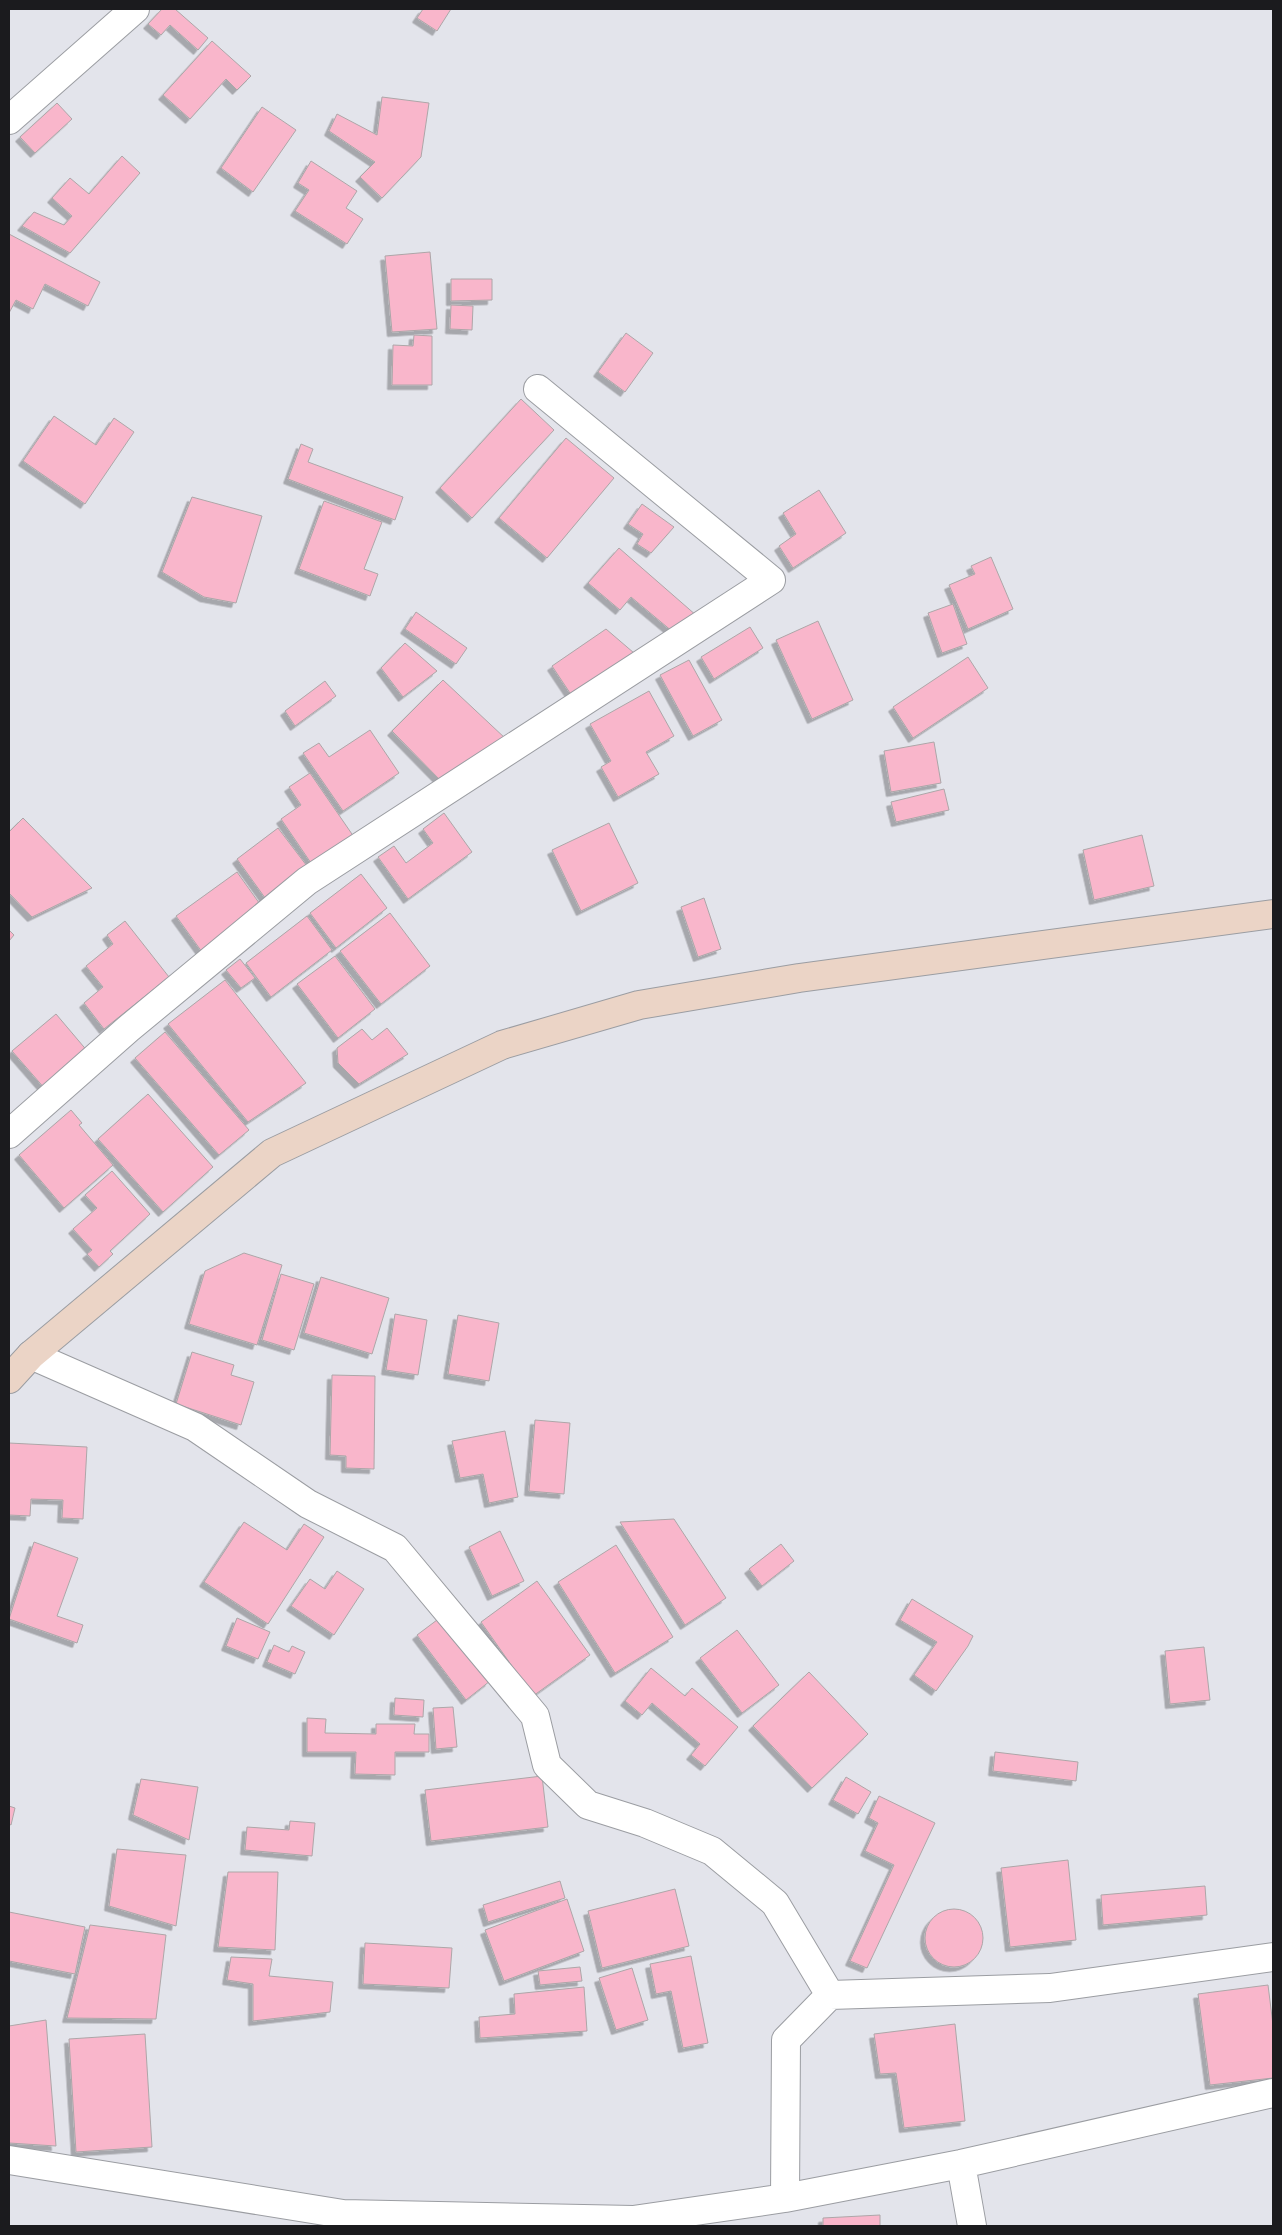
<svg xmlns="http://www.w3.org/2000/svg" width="1282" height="2235" font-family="Figtree,sans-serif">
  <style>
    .building { fill: #f9b6cb; stroke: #ada6a8; filter: url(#shadow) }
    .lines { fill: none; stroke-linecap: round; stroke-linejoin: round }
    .minor-casing { stroke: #9b9da2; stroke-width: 30 }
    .secondary-casing { stroke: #9b9da2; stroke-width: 30 }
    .minor { stroke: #fff; stroke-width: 28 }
    .secondary { stroke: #ebd4c6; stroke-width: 28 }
  </style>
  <defs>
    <filter id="shadow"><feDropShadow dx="-4.5" dy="4.5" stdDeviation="0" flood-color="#0004"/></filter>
  </defs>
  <rect width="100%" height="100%" fill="#e3e4eb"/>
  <path class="building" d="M162,9H175L208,38L198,50L170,25L161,35L148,24Z
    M423,9H451L437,31L417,18Z
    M212,41L251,76L237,90L226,79L190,119L163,95Z
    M382,97L429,103L421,157L382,198L360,177L375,162L329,131L337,114L377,135Z
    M57,103L72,119L35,153L20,137Z
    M262,107L296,130L253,192L221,168Z
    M122,156L140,173L70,253L22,226L34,212L64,225L72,216L52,198L70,178L89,194Z
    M311,161L357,191L346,208L363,219L347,244L295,211L309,190L298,183Z
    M9,234L100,282L88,306L45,284L33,309L16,300L9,313Z
    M430,252L437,329L392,332L385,256Z
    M451,279H492V300L451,301Z
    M451,305L473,306L472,330L450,329Z
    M626,333L653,353L625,392L598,372Z
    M414,335L432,336V385H392L393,345L413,346Z
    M521,399L554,430L472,518L440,488Z
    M54,416L96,445L114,418L134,432L85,504L23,461Z
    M566,438L614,478L547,558L499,518Z
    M301,444L313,449L308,462L403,497L395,520L288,479Z
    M819,490L846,533L793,568L779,546L796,534L783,513Z
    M192,497L262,516L236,603L204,597L162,572Z
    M324,501L382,522L364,569L378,574L370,596L299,569Z
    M642,504L674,527L651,553L637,544L643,534L628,524Z
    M619,548L697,616L673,632L631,597L620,610L588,583Z
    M991,557L1013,609L968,629L949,585L975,574L971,566Z
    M953,604L967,644L942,653L928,613Z
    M416,612L467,648L456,664L405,629Z
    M818,621L853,700L812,719L776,640Z
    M750,627L763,648L714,679L701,657Z
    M606,629L634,653L572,696L552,666Z
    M405,643L437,671L403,697L381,668Z
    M968,657L988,688L913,738L893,707Z
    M689,660L722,720L693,736L660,675Z
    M443,680L506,739L442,782L392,731Z
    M325,681L336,696L295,726L285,711Z
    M649,691L674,736L646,752L659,774L618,797L601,767L611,761L590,724Z
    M370,730L399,773L343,811L303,753L319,743L329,757Z
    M934,742L941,783L891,792L884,751Z
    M310,773L354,837L313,866L281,819L301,805L289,787Z
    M944,789L949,810L896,822L891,802Z
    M444,813L472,852L408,899L378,857L394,846L406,863L433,843L423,829Z
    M23,818L92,888L32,917L9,893V832Z
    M609,823L638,883L581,911L552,850Z
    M278,828L310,870L268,902L237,859Z
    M1142,835L1154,886L1094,900L1083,850Z
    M237,872L262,907L202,952L176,916Z
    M361,874L387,908L336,948L310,913Z
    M704,898L721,949L698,957L681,907Z
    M390,913L430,966L381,1004L340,951Z
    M307,916L332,950L271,997L246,963Z
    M125,921L169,977L104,1029L84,1003L103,987L86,966L113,944L107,935Z
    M9,930L14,935L9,941Z
    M335,956L375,1009L338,1038L297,984Z
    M240,959L255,978L241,988L226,970Z
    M225,980L306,1083L248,1122L168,1024Z
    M56,1014L89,1053L46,1090L12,1051Z
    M387,1028L408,1054L359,1084L338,1063L337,1048L362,1029L372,1040Z
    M165,1032L249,1130L219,1155L135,1058Z
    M148,1094L213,1167L163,1212L98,1139Z
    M71,1110L82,1123L79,1125L113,1165L64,1208L19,1155Z
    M112,1171L150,1214L110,1251L113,1254L99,1267L87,1254L92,1250L73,1229L97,1208L85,1195Z
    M244,1253L282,1265L257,1345L189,1324L205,1271Z
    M281,1274L314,1284L294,1350L262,1340Z
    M321,1277L389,1298L372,1354L304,1333Z
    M395,1314L427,1320L418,1375L386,1370Z
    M458,1315L499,1323L489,1381L448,1374Z
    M192,1352L234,1365L231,1375L254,1382L241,1425L176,1404Z
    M332,1375L375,1376L374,1469L346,1468V1456L330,1455Z
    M535,1420L570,1423L564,1494L529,1491Z
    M505,1431L518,1497L489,1503L483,1474L460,1478L452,1441Z
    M9,1443L87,1447L83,1519L62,1518L63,1500L31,1499L30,1516L9,1515Z
    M674,1519L726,1598L685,1625L620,1522Z
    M244,1522L287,1550L304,1524L324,1537L268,1624L204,1582Z
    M500,1531L524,1581L492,1596L469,1547Z
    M34,1542L78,1558L57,1616L83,1625L77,1643L9,1619Z
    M781,1544L794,1561L762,1586L749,1569Z
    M616,1545L673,1637L615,1673L558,1582Z
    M337,1571L364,1589L334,1635L291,1606L310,1579L325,1589Z
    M537,1581L590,1655L533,1696L481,1622Z
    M912,1599L973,1636L968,1646L936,1691L914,1675L937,1642L900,1620Z
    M441,1617L490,1681L466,1700L417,1635Z
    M237,1618L270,1632L258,1659L226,1646Z
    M737,1630L779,1685L742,1713L700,1658Z
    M274,1645L289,1652L292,1646L305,1652L295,1674L267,1662Z
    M1204,1647L1210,1700L1170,1704L1165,1651Z
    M651,1668L685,1696L692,1688L738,1727L705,1766L691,1755L700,1744L652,1703L642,1715L625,1701Z
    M809,1672L868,1734L812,1788L753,1726Z
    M395,1698L424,1700L423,1717L394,1715Z
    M453,1707L457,1747L436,1749L433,1708Z
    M307,1718L326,1719L325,1733L376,1734V1724H415L414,1734H429V1752H395V1775L355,1774L356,1752H307Z
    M995,1752L1078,1762L1076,1781L993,1771Z
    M542,1776L548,1827L431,1841L425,1790Z
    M846,1777L871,1792L858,1814L833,1800Z
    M141,1779L198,1787L189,1840L133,1815Z
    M879,1796L935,1823L867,1968L850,1961L894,1865L865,1851L878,1823L869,1818Z
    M9,1806L15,1808L11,1825L9,1824Z
    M290,1821L315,1823L312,1856L245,1850L247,1827L289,1830Z
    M117,1849L186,1855L176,1926L109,1906Z
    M1068,1860L1076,1940L1010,1947L1001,1868Z
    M228,1872H278L275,1950L218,1947Z
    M560,1881L565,1898L488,1922L483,1905Z
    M1205,1886L1207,1915L1103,1925L1101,1895Z
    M675,1889L689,1946L602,1968L588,1911Z
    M567,1899L584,1951L504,1981L485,1930Z
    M925 1938a29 29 0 1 1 58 0a29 29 0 1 1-58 0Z
    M9,1912L85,1927L75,1974L9,1961Z
    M90,1925L166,1935L156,2019L67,2018Z
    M365,1943L452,1948L449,1988L363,1984Z
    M691,1956L708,2043L683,2048L671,1991L656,1994L650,1964Z
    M231,1957L272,1959L269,1976L333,1982L330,2012L253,2021V1984L227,1980Z
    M580,1967L582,1981L540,1985L538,1971Z
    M632,1968L648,2020L616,2030L599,1978Z
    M1268,1985L1273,2025V2078L1210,2085L1198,1994Z
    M584,1987L587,2031L480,2038L479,2017L515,2014L514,1994Z
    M46,2020L56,2146L9,2143V2026Z
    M955,2024L965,2121L904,2128L896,2073L880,2074L874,2034Z
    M145,2034L152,2147L76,2152L69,2039Z
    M880,2215V2226H823V2218Z"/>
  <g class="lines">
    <g class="minor-casing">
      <path id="minor" d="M9,120L135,9
        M9,1134L128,1029L307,881L771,580L538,389
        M31,1355L195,1427L308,1504L395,1548L535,1716L547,1765L588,1805L645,1823L712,1851L775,1903L830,1995
        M9,2160L343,2214L633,2220L785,2198L961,2164L1273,2093
        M961,2164L972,2226
        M785,2198L786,2040L830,1995L1050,1988L1273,1957"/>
    </g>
    <g class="secondary-casing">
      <path id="secondary" d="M9,1379L31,1355L272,1153L502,1045L639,1005L799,978L1273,914"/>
    </g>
    <use href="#minor" class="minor"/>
    <use href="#secondary" class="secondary"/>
  </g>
  <rect width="1282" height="2235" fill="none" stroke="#1b1b1e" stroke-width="20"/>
</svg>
